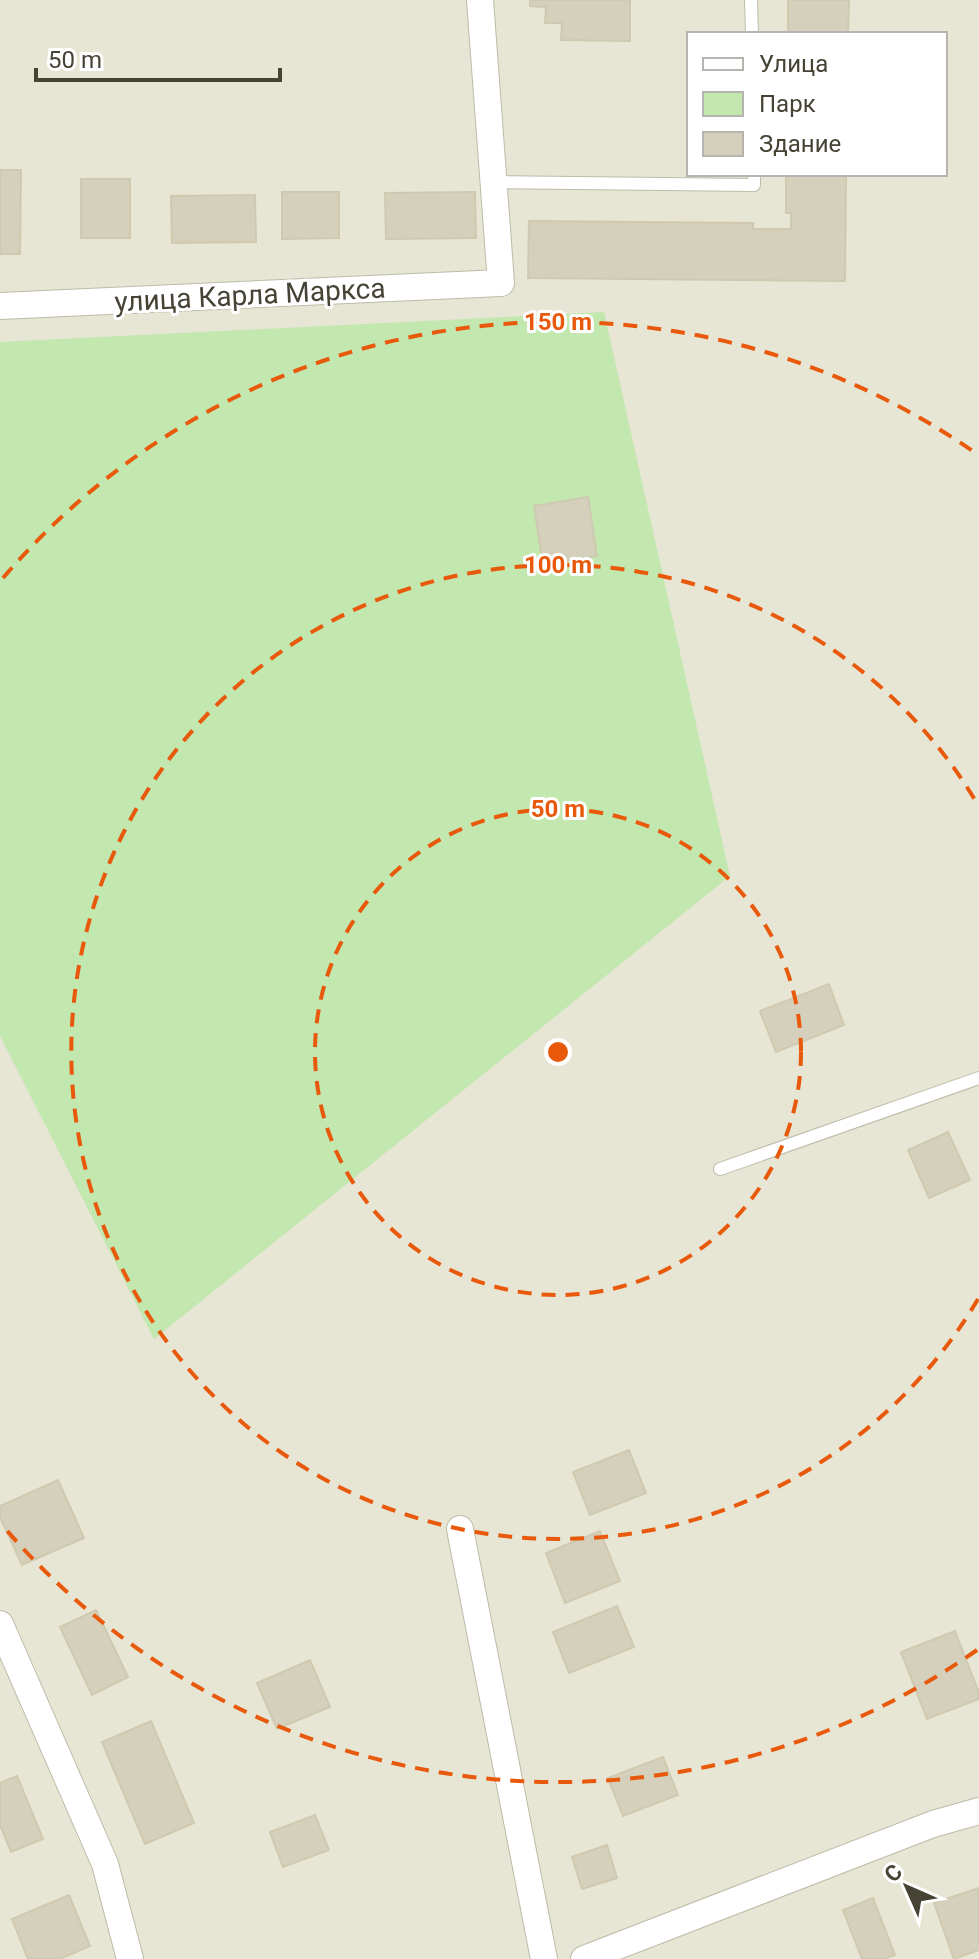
<svg xmlns="http://www.w3.org/2000/svg" width="979" height="1959" font-family="Roboto,sans-serif">
  <style>
    .residential { fill: #e7e5d4; fill-rule: evenodd }
    .green { fill: #c2e7af }
    .building { fill: #d4d0bc; stroke: #cfc9af; stroke-width: 2 }
    .lines { fill: none; stroke-linecap: round; stroke-linejoin: round }
    .service-casing { stroke: #bebba9; stroke-width: 14 }
    .minor-casing { stroke: #bebba9; stroke-width: 28 }
    .service { stroke: #fff; stroke-width: 12 }
    .minor { stroke: #fff; stroke-width: 26 }
    .ring { fill: none; stroke: #e8590c; stroke-width: 4; stroke-dasharray: 14 10 }
    .labels { text-anchor: middle; dominant-baseline: central; stroke-width: 6; stroke-linejoin: round; paint-order: stroke }
    .street-label { font-size: 28px; fill: #464335; stroke: #fff }
    .centre { fill: #e8590c; stroke: #fff; stroke-width: 4 }
    .ring-label { font-size: 24px; text-anchor: middle; font-weight: bold; fill: #e8590c; stroke: #fff; stroke-width: 6; stroke-linejoin: round; paint-order: stroke }
  </style>
  <rect width="100%" height="100%" fill="#f3f2e6"/>
  <path class="residential" d="M0,0H979V1959H0ZM689,34H945V174H689Z"/>
  <path class="green" d="M604,312L730,876L154,1339L0,1036V342Z"/>
  <path class="building" d="M530,0H630V41L561,40L562,23H545L546,7L530,6Z
    M788,0H849L848,34H788Z
    M0,170H21L20,254H0Z
    M786,174H846L845,281L528,278L529,221L753,223V229H791V213H786Z
    M81,179H130V238H81Z
    M282,192H339V238L282,239Z
    M475,192L476,238L386,239L385,193Z
    M255,195L256,242L172,243L171,196Z
    M588,497L597,556L543,565L534,506Z
    M829,984L844,1025L776,1052L760,1011Z
    M948,1132L970,1180L929,1198L908,1150Z
    M629,1450L646,1493L590,1515L573,1472Z
    M58,1480L84,1538L22,1565L0,1517V1506Z
    M600,1531L620,1581L565,1603L546,1553Z
    M617,1606L634,1647L569,1673L553,1632Z
    M96,1610L128,1677L92,1695L60,1627Z
    M955,1631L979,1693V1699L927,1719L901,1652Z
    M310,1660L330,1707L277,1729L257,1683Z
    M151,1721L194,1823L145,1844L102,1742Z
    M663,1757L678,1795L623,1816L608,1778Z
    M17,1776L43,1839L11,1852L0,1825V1783Z
    M315,1815L329,1850L283,1867L270,1832Z
    M607,1845L617,1878L582,1889L572,1857Z
    M979,1888V1950L954,1959L934,1903Z
    M69,1895L90,1946L60,1959H28L12,1919Z
    M873,1898L895,1955L884,1959H862L843,1910Z"/>
  <g class="lines">
    <g class="service-casing">
      <path id="service" d="M751,0L752,34
        M493,182L754,185V174
        M720,1169L979,1078"/>
    </g>
    <g class="minor-casing">
      <path id="minor" d="M0,306L501,283L480,0
        M460,1529L544,1959
        M0,1624L105,1864L130,1959
        M584,1959L933,1824L979,1811"/>
    </g>
    <use href="#service" class="service"/>
    <use href="#minor" class="minor"/>
  </g>
  <g class="ring">
    <circle cx="558" cy="1052" r="243"/>
    <path d="M978 1299A487 487 0 1 1 978 805"/>
    <path d="M977 1650A730 730 0 0 1 3 1526M3 578A730 730 0 0 1 977 454"/>
  </g>
  <g class="labels">
    <g class="street-label">
      <text transform="translate(250 295) rotate(-3)">улица Карла Маркса</text>
    </g>
  </g>
  <circle cx="558" cy="1052" r="12" class="centre"/>
  <g class="ring-label">
    <text x="558" y="330">150 m</text>
    <text x="558" y="573">100 m</text>
    <text x="558" y="817">50 m</text>
  </g>
  <rect x="687" y="32" width="260" height="144" fill="#ffffff" stroke="#b5b4ae" stroke-width="2"/>
  <rect x="703" y="58" width="40" height="12" fill="#ffffff" stroke="#b5b4ae" stroke-width="2"/>
  <text x="759" y="72" font-size="24" fill="#464335">Улица</text>
  <rect x="703" y="92" width="40" height="24" fill="#c2e7af" stroke="#b5b4ae" stroke-width="2"/>
  <text x="759" y="112" font-size="24" fill="#464335">Парк</text>
  <rect x="703" y="132" width="40" height="24" fill="#d4d0bc" stroke="#b5b4ae" stroke-width="2"/>
  <text x="759" y="152" font-size="24" fill="#464335">Здание</text>
  <g transform="translate(907 1887) rotate(315)" stroke="#ffffff" stroke-width="6" paint-order="stroke">
  <path d="M0-6L14 30L0 20L-14 30Z" fill="#464335"/>
  <text y="-12" font-size="22" font-weight="bold" text-anchor="middle" fill="#464335">С</text>
  </g>
  <path d="M36 68v12h244v-12" fill="none" stroke="#464335" stroke-width="4"/>
  <text x="48" y="68" font-size="24" fill="#464335" stroke="#ffffff" stroke-width="6" paint-order="stroke">50 m</text>
</svg>
